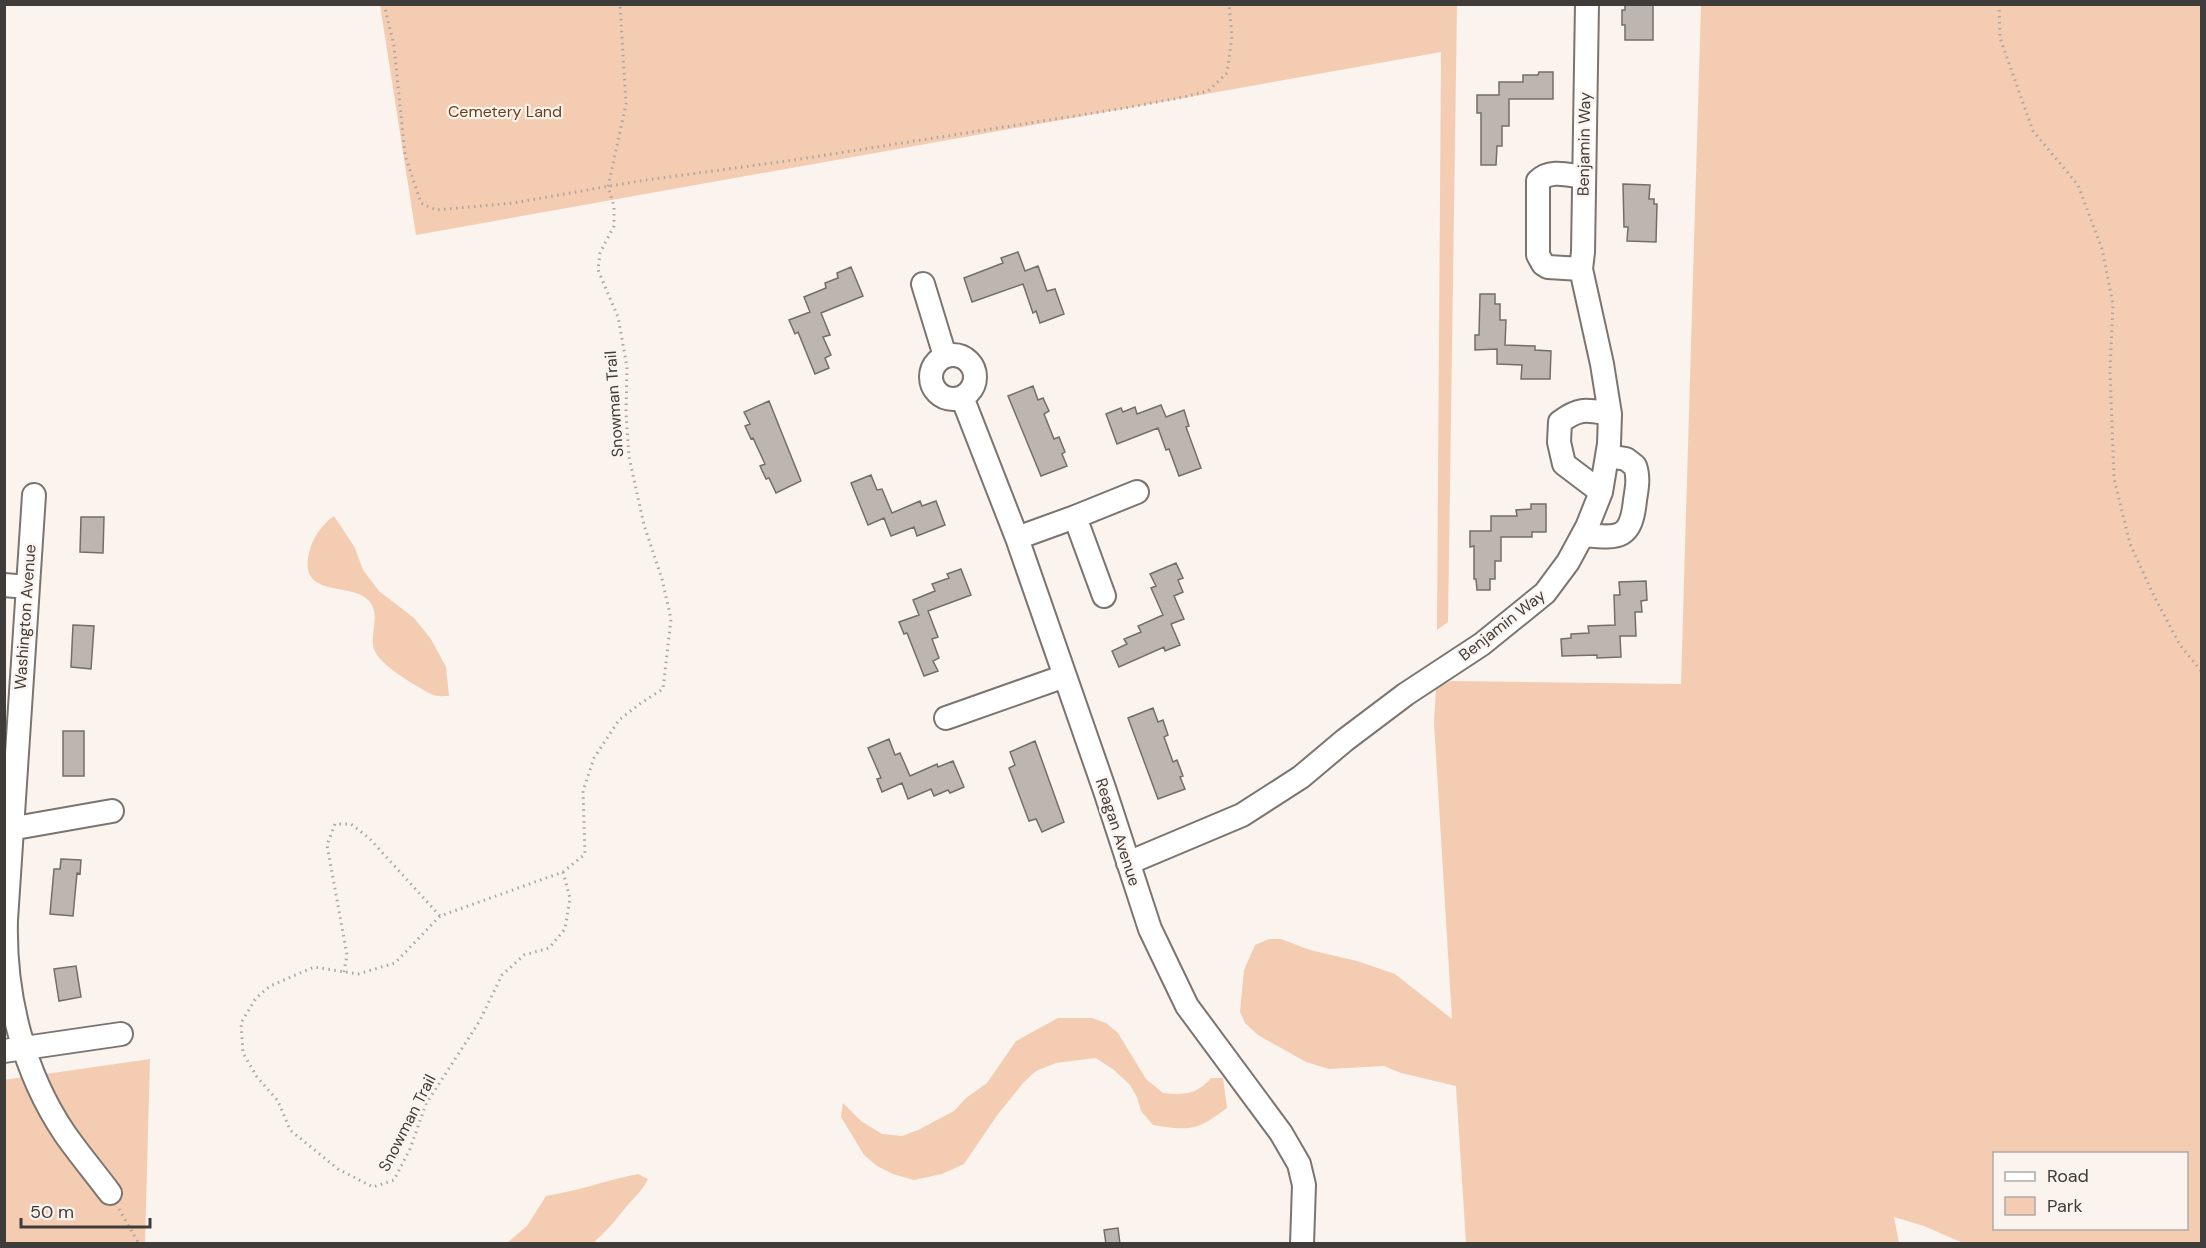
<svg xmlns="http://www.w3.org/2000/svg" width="2206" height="1248" font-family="'DM Sans',sans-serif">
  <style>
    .green { fill: #f4ccb1; fill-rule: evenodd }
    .building { fill: #bdb5b0; stroke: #746e69; stroke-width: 1.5 }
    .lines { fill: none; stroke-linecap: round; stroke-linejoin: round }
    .minor-casing { stroke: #7b746f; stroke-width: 26 }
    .path { stroke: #aba5a1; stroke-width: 3; stroke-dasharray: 1.5 4.5; stroke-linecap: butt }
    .minor { stroke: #fff; stroke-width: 22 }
    .labels { text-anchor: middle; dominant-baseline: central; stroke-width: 4.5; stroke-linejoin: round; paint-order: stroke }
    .park-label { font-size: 16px; fill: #6c3d16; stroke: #fbf3ee }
    .street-label { font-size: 16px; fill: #3f3c3a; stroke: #fbf3ee }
  </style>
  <rect width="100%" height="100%" fill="#fbf3ee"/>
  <path class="green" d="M380,5H1457L1448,622L1437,630L1441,52L416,235Z
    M1701,5H2201V1243H1963L1924,1226L1894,1217L1899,1243H1466L1456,1086L1401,1073L1384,1066L1329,1069L1306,1062L1258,1035L1245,1023L1240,1012L1244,970L1255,945L1269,939H1281L1310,950L1357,961L1395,974L1452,1019L1434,723L1436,688L1451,681L1681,684ZM1994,1154H2186V1228L2081,1229L2082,1231L2077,1228H1994Z
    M334,516L355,548L363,570L379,591L414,618L431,639L446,667L449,696C443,696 436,697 431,694C416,686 379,665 374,649C369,633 382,614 368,600C352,582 298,599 309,553C312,539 322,524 334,516Z
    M1058,1018H1092L1106,1023L1118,1033L1146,1079L1163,1093C1183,1095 1197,1095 1211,1078H1223L1227,1108C1196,1131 1191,1131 1153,1125L1141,1111L1137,1097L1130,1085L1114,1070L1096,1058L1056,1063L1036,1071L1024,1082L998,1114L964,1164L942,1174L914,1180L893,1174L877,1166L864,1155L841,1117L843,1103L861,1121L882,1134L902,1136L918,1130L954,1111L966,1098L987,1083L1016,1041Z
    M150,1059L145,1243H5L4,1080Z
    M638,1174L648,1179C642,1192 631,1200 622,1212C613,1224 604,1233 593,1243H507L527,1226L546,1196C578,1191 607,1180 638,1174Z"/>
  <path class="building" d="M1625,4H1653V40H1625V25H1622V10H1625Z
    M1539,72H1553V99H1509V126H1502V146H1497L1496,165H1481V113H1477V95H1499V82H1523V75H1538Z
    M1623,184L1650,185L1649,199H1654V204H1657L1656,242L1627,241L1628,227H1624Z
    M1018,252L1025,271L1038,266L1047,291L1055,289L1064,314L1040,323L1036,311L1033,313L1023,284L972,302L964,278L1003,263L1001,258Z
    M851,267L863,296L821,313L830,335L823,337L831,355L825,358L829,368L815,374L798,332L795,334L789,320L810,312L804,297L826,288L825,283L838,278L837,273Z
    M1480,294H1495V304H1500V320H1506L1505,345L1535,346V350L1551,351L1550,379H1521L1522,365L1497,364V349L1475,350V335H1479Z
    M1033,386L1038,400L1043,398L1049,411L1044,414L1054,439L1059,437L1065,452L1062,454L1067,466L1041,476L1008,396Z
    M769,401L801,481L776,493L769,478L766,479L760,466L765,464L753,438L751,439L745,426L750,424L744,412Z
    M1161,405L1166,417L1184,410L1189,426L1186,427L1201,468L1179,476L1169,449L1166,450L1158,428L1117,444L1106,414L1121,408L1123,412L1135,407L1137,414Z
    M871,475L877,490L882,489L892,513L920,501L922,506L936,501L945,525L917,536L914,527L891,536L884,518L868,525L851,483Z
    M1531,504H1546V532H1532V537H1501V561H1495V579H1490V590H1477L1476,579H1474V546L1470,547V531H1491V516H1517L1516,510L1531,509Z
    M81,517H104L103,553L80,552Z
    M1176,563L1183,578L1178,580L1183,592L1174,596L1184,619L1171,624L1180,645L1165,651L1164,647L1119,667L1112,651L1127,644L1124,639L1141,632L1138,626L1163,615L1151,588L1156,586L1150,574Z
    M961,569L971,595L928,611L938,637L932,639L939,658L933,661L938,671L924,676L907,633L904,634L899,622L919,615L913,600L935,591L932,584L949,578L947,574Z
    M1646,581L1647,600L1641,601L1642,612H1635L1636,636H1620L1621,657L1597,658V655L1562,656L1561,639L1571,638V634L1589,633L1588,626L1615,625L1614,595H1620L1619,582Z
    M73,625L94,626L91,669L71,667Z
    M1153,708L1158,722L1163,720L1168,735L1164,737L1173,762L1177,760L1183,776L1180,777L1185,789L1158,799L1128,718Z
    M63,731H84V776H63Z
    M889,739L895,755L900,753L910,776L937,764L938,767L953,761L964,787L950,793L948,790L934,796L931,789L908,799L902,783L882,792L877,779L881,778L868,748Z
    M1035,741L1064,822L1042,832L1036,819L1029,821L1009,768L1015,765L1010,752Z
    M61,859L81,860L80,874L77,873L73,916L50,914L54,869H60Z
    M76,966L81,997L59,1001L54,969Z
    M1118,1228L1120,1244H1106L1104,1230Z"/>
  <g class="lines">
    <g class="minor-casing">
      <path id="minor" d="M1581,269L1548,267L1543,264L1538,255V181C1550,169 1568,175 1583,177
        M923,284L945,356
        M931 377a22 22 0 1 1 44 0a22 22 0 1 1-44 0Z
        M962,397L1017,538L1105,791L1150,929L1187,1006L1281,1133L1299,1164L1304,1185L1302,1244
        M1601,492L1564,464L1559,442L1560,422C1580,407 1587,410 1610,414
        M34,495L6,920C4,994 23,1072 65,1134C79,1154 95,1173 110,1193
        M1583,535C1619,538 1631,540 1635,500C1637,488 1639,477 1635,466L1626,459L1608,456
        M1017,538L1075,517
        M4,585L27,587
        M1104,596L1075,517L1137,492
        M946,718L1065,676
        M4,830L112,811
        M1128,863L1242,815L1301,777L1345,740L1406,694L1482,644L1545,593L1568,562L1587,527L1601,492L1609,444L1610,414L1602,364L1581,269L1583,252L1587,4
        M4,1051L121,1034"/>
    </g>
    <path class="path" d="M384,4L394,46L405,155L421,203L436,210L513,203L639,181L794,160L1125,108L1184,97L1208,91L1227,73L1232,36L1229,4
      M1999,4L2000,38L2033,131L2078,185L2102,249L2113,304L2110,371L2114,478L2130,544L2154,596L2180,645L2202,672
      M563,872L570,898L565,929L549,948L524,955L502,975L479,1022L426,1104L410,1149L394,1180L373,1187L338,1169L290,1130L278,1101L257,1077L243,1053L241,1023L256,998L270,986L314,967L358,974L395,963L440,916L563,872L585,854L583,791L594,758L619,720L641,703L663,689L671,619L662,579L644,525L629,457L626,413L627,367L618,317L598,270L600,253L614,226V206L608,187L626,104L620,4
      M344,972L347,955L327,845L335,824H351L369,838L440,916
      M119,1209L139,1244"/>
    <use href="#minor" class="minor"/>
  </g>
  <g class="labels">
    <g class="park-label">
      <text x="505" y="111">Cemetery Land</text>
    </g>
    <g class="street-label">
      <text transform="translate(1584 144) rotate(-89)">Benjamin Way</text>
      <text transform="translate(614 404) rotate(-94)">Snowman Trail</text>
      <text transform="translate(25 617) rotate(-86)">Washington Avenue</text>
      <text transform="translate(1502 625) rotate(-38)">Benjamin Way</text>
      <text transform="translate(1118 832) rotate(72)">Reagan Avenue</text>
      <text transform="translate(407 1123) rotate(-63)">Snowman Trail</text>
    </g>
  </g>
  <rect width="2206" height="1248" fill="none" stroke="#3f3c3a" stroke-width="12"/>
  <rect x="1993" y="1152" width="195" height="78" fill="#fbf3ee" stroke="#b0aaa6" stroke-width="1.5"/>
  <rect x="2005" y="1172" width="30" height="9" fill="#ffffff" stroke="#b0aaa6" stroke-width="1.5"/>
  <text x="2047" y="1182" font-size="18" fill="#3f3c3a">Road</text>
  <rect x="2005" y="1197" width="30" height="18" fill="#f4ccb1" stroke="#b0aaa6" stroke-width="1.5"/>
  <text x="2047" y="1212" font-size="18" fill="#3f3c3a">Park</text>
  <path d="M21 1218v9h129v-9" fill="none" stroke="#3f3c3a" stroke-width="3"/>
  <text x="30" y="1218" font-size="18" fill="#3f3c3a" stroke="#fbf3ee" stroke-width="4.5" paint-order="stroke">50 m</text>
</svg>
